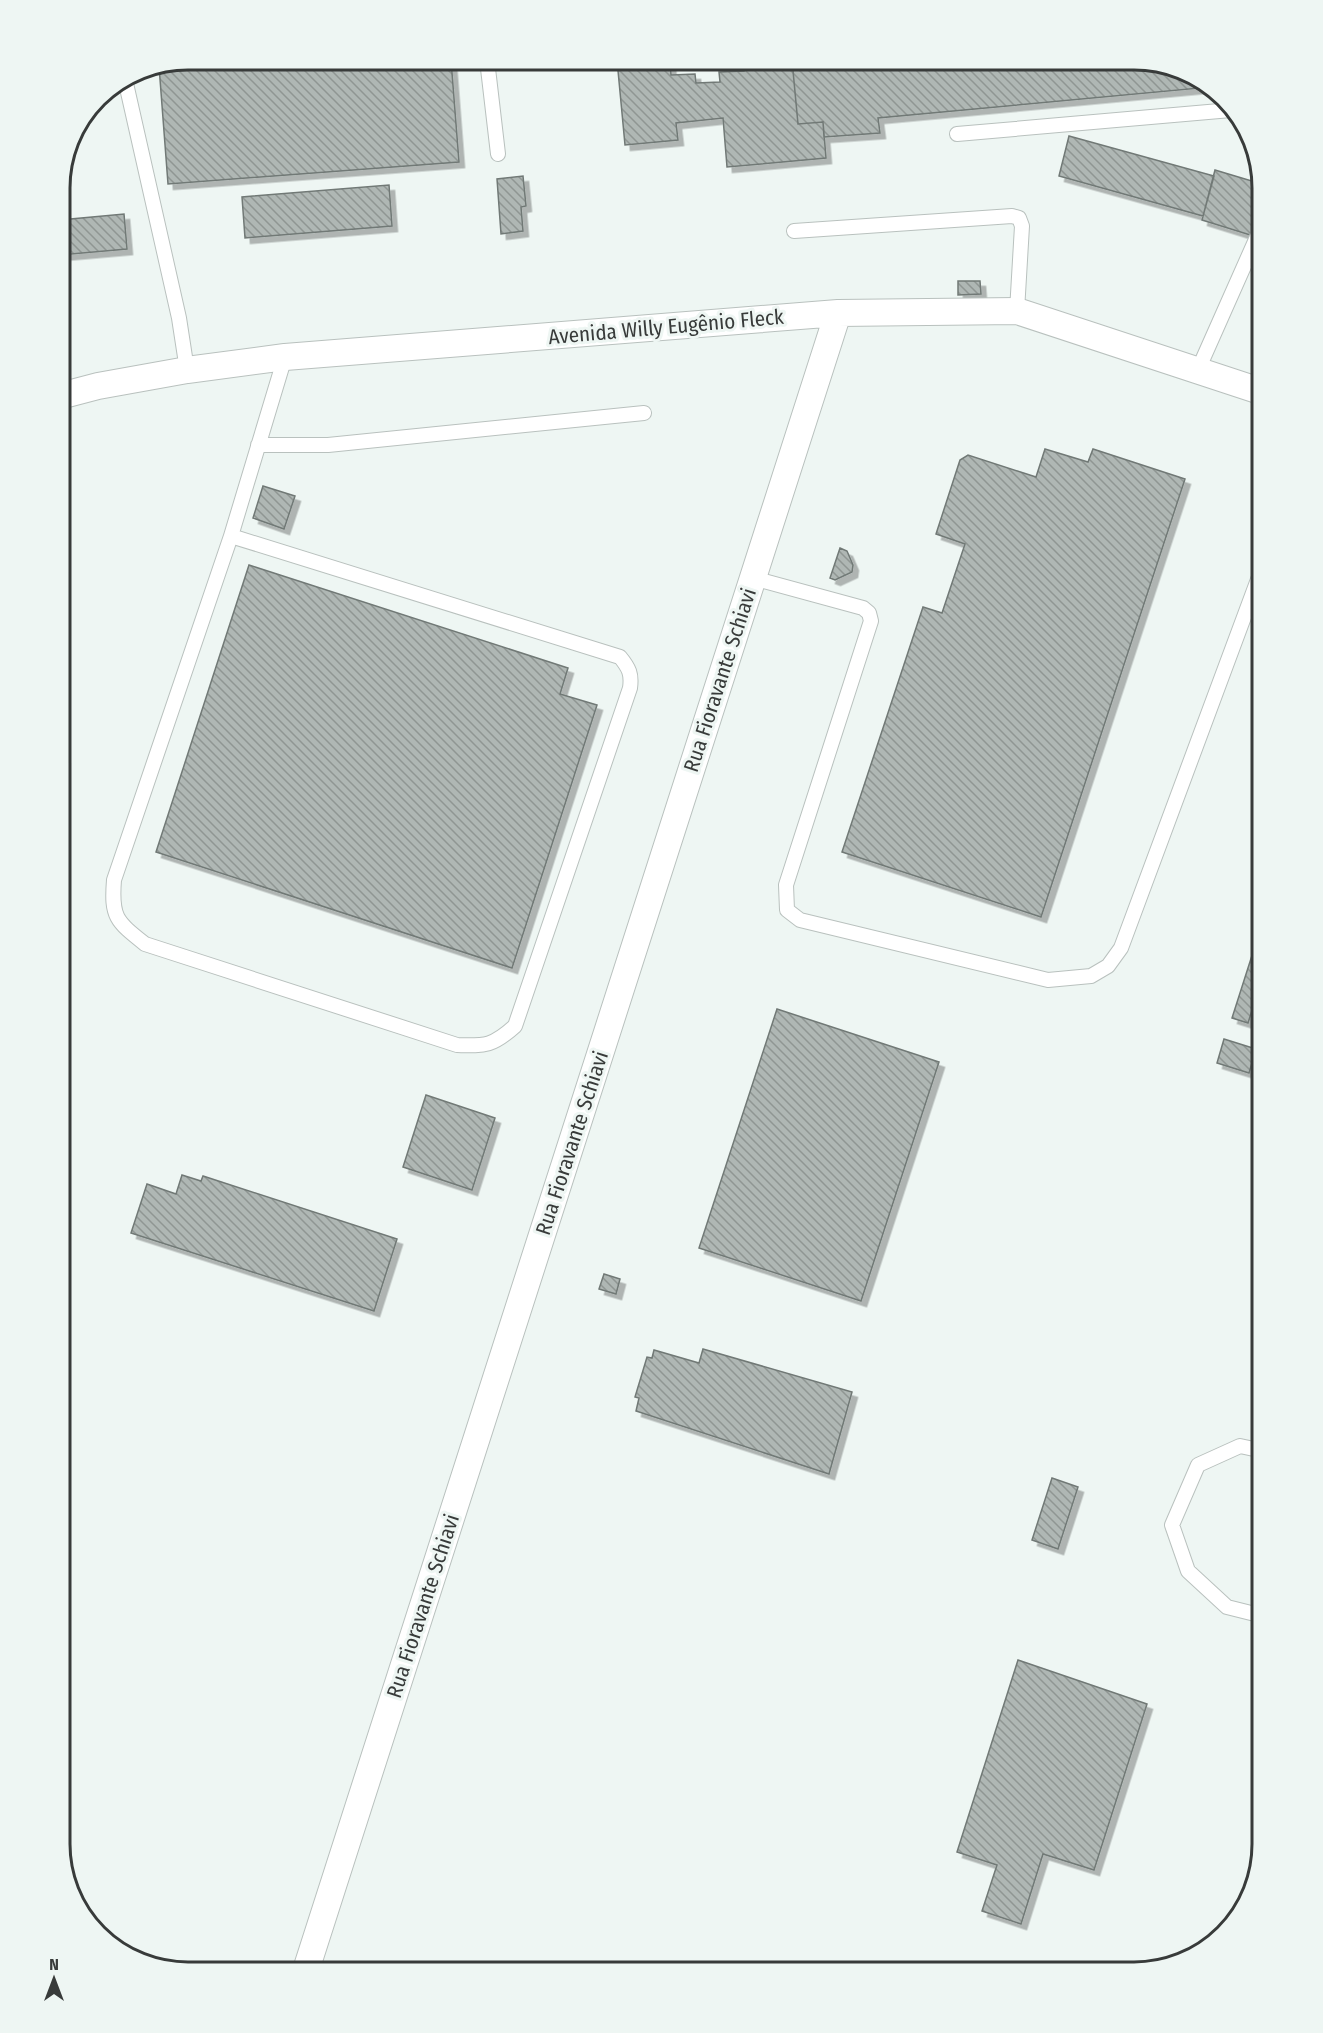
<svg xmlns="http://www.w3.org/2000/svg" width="1323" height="2033" font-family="'Fira Sans Condensed',sans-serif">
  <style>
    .building { fill: url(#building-back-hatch); stroke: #717976; stroke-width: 1.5; filter: url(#shadow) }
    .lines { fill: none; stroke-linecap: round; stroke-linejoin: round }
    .service-casing { stroke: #b9c1be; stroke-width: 16 }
    .minor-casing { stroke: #b9c1be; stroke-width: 28 }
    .service { stroke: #fff; stroke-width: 14 }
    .minor { stroke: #fff; stroke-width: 26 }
    .labels { text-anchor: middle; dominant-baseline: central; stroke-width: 6; stroke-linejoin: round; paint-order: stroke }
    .street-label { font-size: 21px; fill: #383b3a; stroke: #eef6f3 }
    .rim { fill: none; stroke: #383b3a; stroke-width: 3 }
  </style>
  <defs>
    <pattern id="building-back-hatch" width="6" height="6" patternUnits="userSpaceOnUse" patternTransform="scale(1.5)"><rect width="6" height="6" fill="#afb7b4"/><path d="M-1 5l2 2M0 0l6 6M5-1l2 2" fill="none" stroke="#8f9693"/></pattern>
    <filter id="shadow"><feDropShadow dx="5.5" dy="5.5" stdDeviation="0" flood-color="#0004"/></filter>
  </defs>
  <rect width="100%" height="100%" fill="#eef6f3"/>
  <path class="building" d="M189,60H451L459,162L168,184L159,66Z
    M617,60H670L671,75L695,74L696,83L720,82L719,72L744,71L743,60H792L798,124L823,122L826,158L727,167L723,118L676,123L678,140L625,145Z
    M792,60H1143L1206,82L1211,87L878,118L880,133L824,137L823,122L798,124Z
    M1069,136L1214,176L1203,216L1059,176Z
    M1215,170L1262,184L1263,239L1202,220Z
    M523,176L526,206L521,207L523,231L501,234L497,179Z
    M389,185L392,226L245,238L242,197Z
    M124,214L127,249L60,255V220Z
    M958,281H980L981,294L958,295Z
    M1045,449L1088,462L1093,449L1185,479L1041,917L842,852L923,607L942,613L965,544L936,534L960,460L968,455L1036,477Z
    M263,486L295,496L284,529L253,518Z
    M840,548L847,551L853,565L852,572L835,580L830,578Z
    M249,565L568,668L560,694L597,705L512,968L156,852Z
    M1263,921V1008L1254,1004L1248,1023L1232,1018Z
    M777,1009L939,1062L861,1301L699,1248Z
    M1224,1039L1256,1049L1249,1073L1217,1063Z
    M426,1095L495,1118L472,1190L403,1167Z
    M182,1175L201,1181L203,1176L397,1239L374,1311L131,1233L147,1184L176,1194Z
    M604,1274L620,1279L616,1294L599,1289Z
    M703,1349L852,1392L829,1474L636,1411L639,1398L635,1397L647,1357L652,1358L654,1350L699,1363Z
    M1052,1478L1078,1487L1058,1549L1032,1540Z
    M1018,1660L1147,1704L1094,1870L1043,1854L1021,1924L982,1911L997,1865L957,1852Z"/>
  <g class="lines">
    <g class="service-casing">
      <path id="service" d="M487,60L498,154
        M125,79L179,318L187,370
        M957,134L1231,110
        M794,231L1012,216L1019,218L1022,226L1017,311
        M1198,370L1257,237
        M258,445H328L644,413
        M231,536L620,657C629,668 632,674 630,688L515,1026C493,1046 486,1046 457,1045L145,944C116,921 111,917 114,880L231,536L285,357
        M753,578L863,608L869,613L871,621L786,885L787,910L800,920L1048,980L1091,976L1108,966L1121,948L1263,566
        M1263,1616L1227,1607L1188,1571L1172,1525L1198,1465L1240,1446L1263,1451"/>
    </g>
    <g class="minor-casing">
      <path id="minor" d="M60,396L98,386L187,370L285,357L838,313L1017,311L1263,392
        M305,1973L838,313"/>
    </g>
    <use href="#service" class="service"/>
    <use href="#minor" class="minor"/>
  </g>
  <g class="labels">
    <g class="street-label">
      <text transform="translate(666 327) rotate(-5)">Avenida Willy Eugênio Fleck</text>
      <text transform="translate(720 680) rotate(-72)">Rua Fioravante Schiavi</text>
      <text transform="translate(572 1143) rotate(-72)">Rua Fioravante Schiavi</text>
      <text transform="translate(423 1606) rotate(-72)">Rua Fioravante Schiavi</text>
    </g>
  </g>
  <path d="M0 0H1323V2033H0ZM188 70H1134A118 118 0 0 1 1252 188V1844A118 118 0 0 1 1134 1962H188A118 118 0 0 1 70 1844V188A118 118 0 0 1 188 70Z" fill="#eef6f3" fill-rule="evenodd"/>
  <path class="rim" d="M188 70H1134A118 118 0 0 1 1252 188V1844A118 118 0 0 1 1134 1962H188A118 118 0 0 1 70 1844V188A118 118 0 0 1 188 70Z"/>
  <g transform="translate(54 1979)" stroke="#eef6f3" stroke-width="4.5" paint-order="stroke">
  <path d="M0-4.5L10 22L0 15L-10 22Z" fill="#383b3a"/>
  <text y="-9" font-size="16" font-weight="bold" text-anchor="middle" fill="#383b3a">N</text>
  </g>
</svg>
